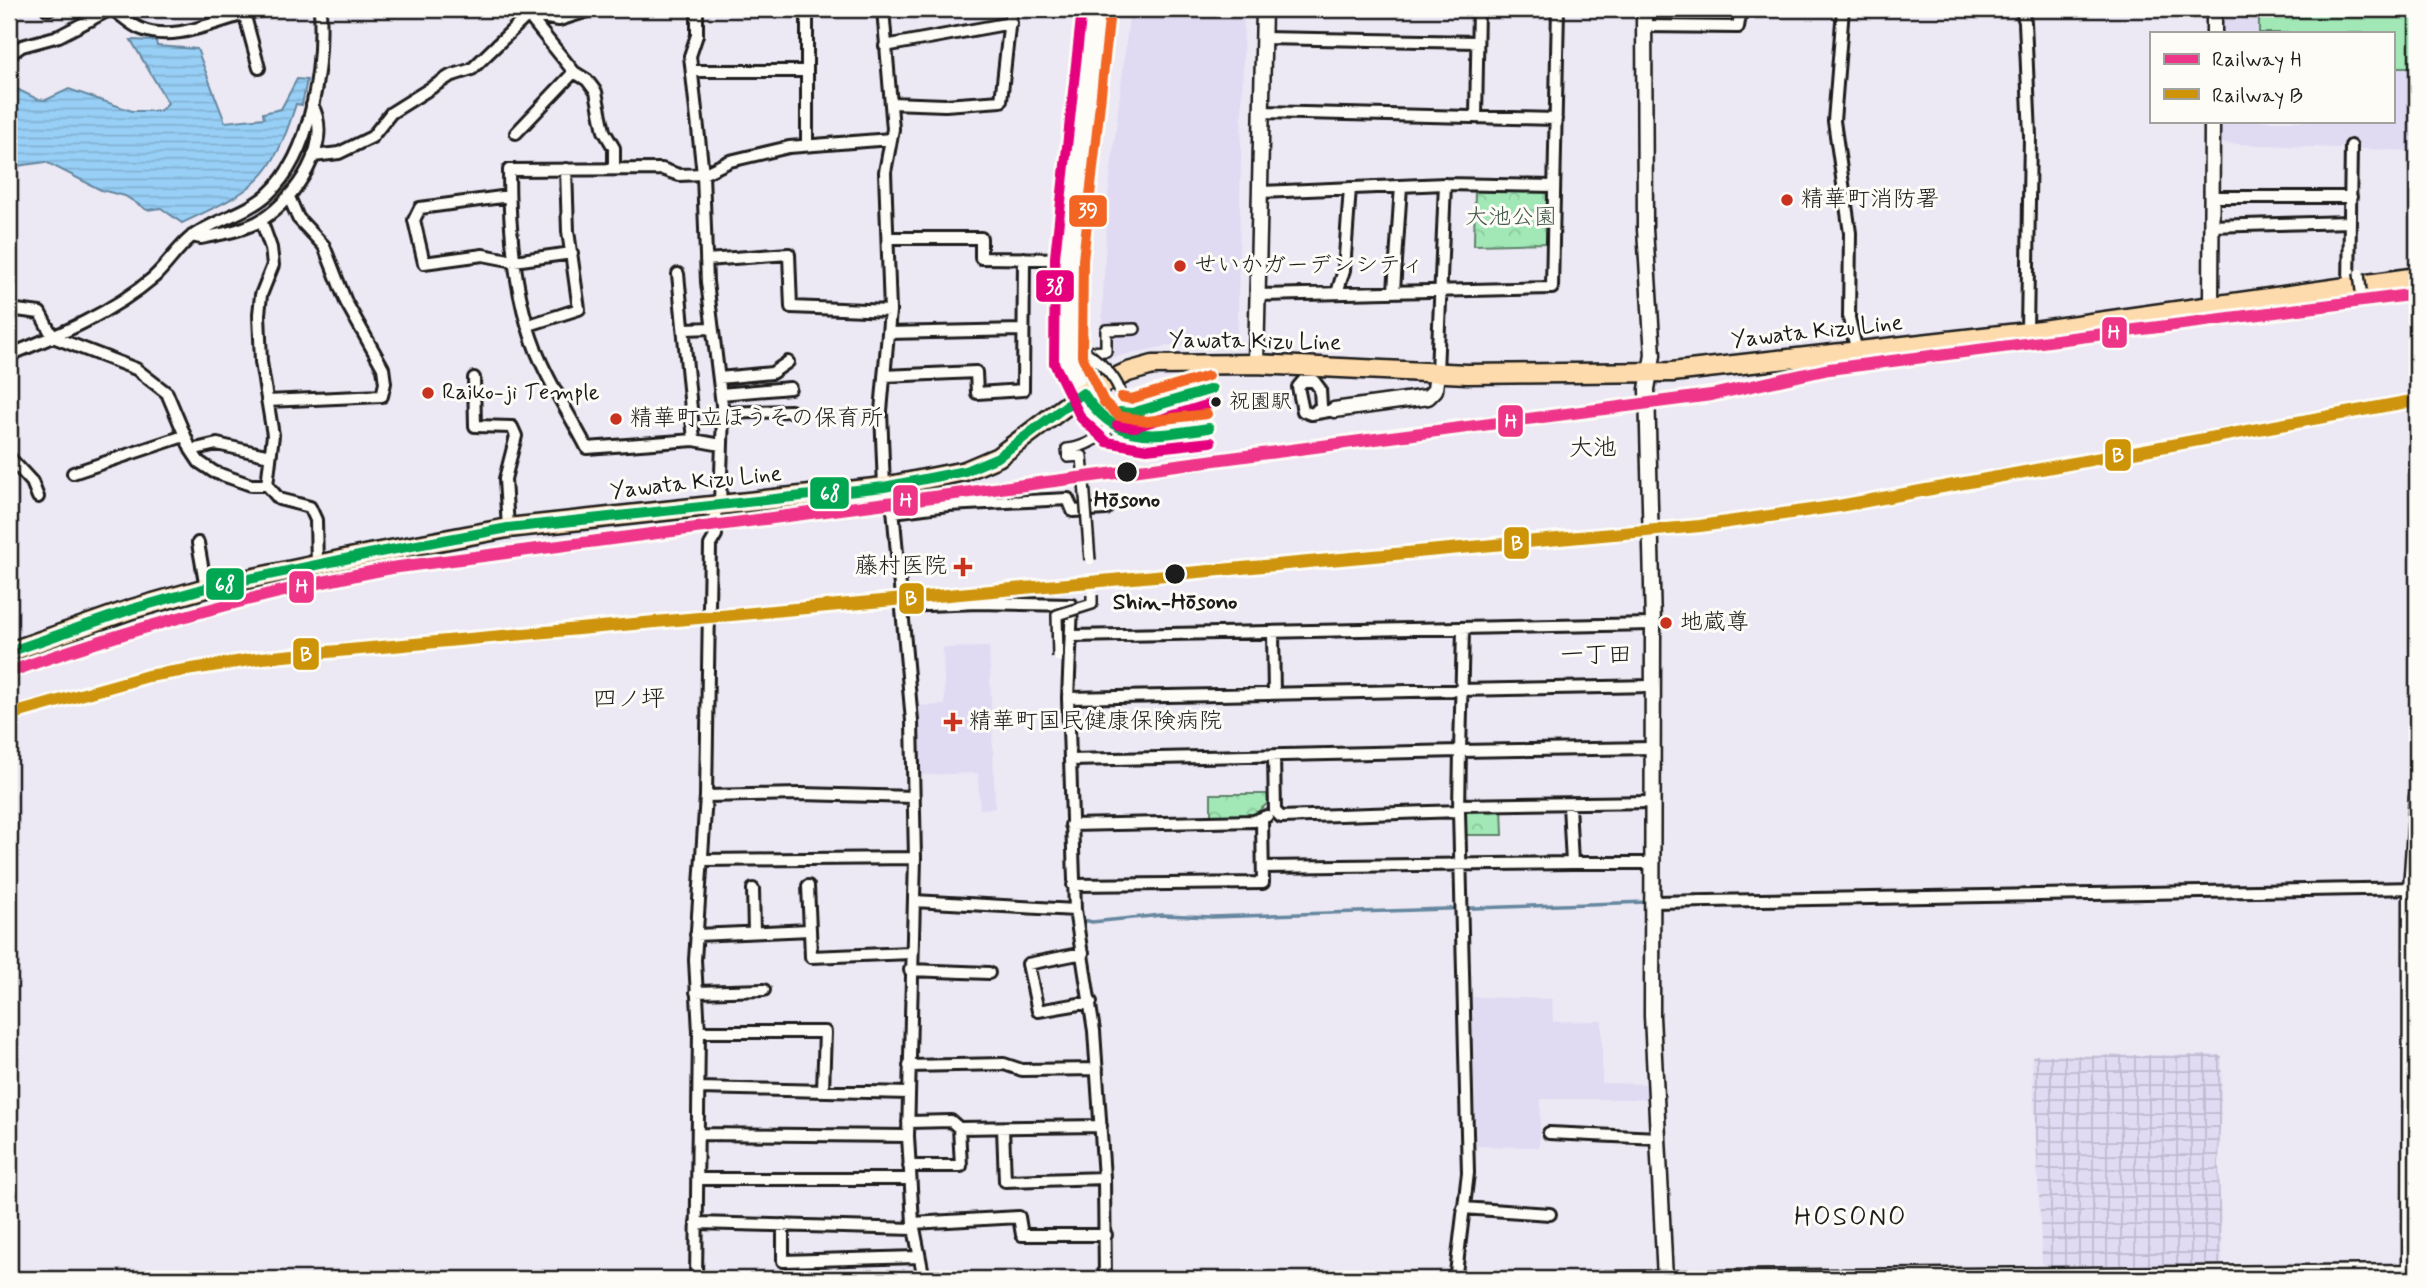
<svg xmlns="http://www.w3.org/2000/svg" width="2426" height="1288" font-family="Mynerve,'Klee One',sans-serif">
  <style>
    .built { fill: #e0daf2 }
    .industrial { fill: url(#industrial-grid) }
    .grass { fill: #a1e8b6; stroke: #5e8269; stroke-width: 2 }
    .park { fill: url(#park-crowns); stroke: #5e8269; stroke-width: 2 }
    .water { fill: url(#water-rules); stroke: #66879f; stroke-width: 2 }
    .lines { fill: none; stroke-linecap: round; stroke-linejoin: round }
    .stream { stroke: #66879f; stroke-width: 3.5 }
    .pedestrian-casing { stroke: #1c1c1c; stroke-width: 14 }
    .minor-casing { stroke: #1c1c1c; stroke-width: 16 }
    .tertiary-casing { stroke: #1c1c1c; stroke-width: 19 }
    .primary-casing { stroke: #1c1c1c; stroke-width: 23 }
    .pedestrian { stroke: #fdfcf7; stroke-width: 9 }
    .minor { stroke: #fdfcf7; stroke-width: 10 }
    .tertiary { stroke: #fdfcf7; stroke-width: 14 }
    .primary { stroke: #fedbac; stroke-width: 18 }
    .pedestrian-bridge-casing { stroke: #1c1c1c; stroke-width: 14; stroke-linecap: butt }
    .pedestrian-bridge { stroke: #fdfcf7; stroke-width: 9 }
    .bus-1-casing { stroke: #fdfcf7; stroke-width: 16 }
    .bus-2-casing { stroke: #fdfcf7; stroke-width: 16 }
    .bus-3-casing { stroke: #fdfcf7; stroke-width: 16 }
    .bus-1 { stroke: #00a651; stroke-width: 10 }
    .bus-2 { stroke: #e5007d; stroke-width: 10 }
    .bus-3 { stroke: #f26522; stroke-width: 10 }
    .rail-1-casing { stroke: #fdfcf7; stroke-width: 18 }
    .rail-2-casing { stroke: #fdfcf7; stroke-width: 18 }
    .rail-1 { stroke: #ee3689; stroke-width: 12 }
    .rail-2 { stroke: #ce9407; stroke-width: 12 }
    .poi-dot { fill: #c8321e; stroke: #fdfcf7; stroke-width: 2.5 }
    .bus-dot { fill: #1c1c1c; stroke: #fdfcf7; stroke-width: 2.5 }
    .labels { text-anchor: middle; dominant-baseline: central; stroke-width: 6; stroke-linejoin: round; paint-order: stroke }
    .bus-label { font-size: 21px; fill: #1c1c1c; stroke: #fdfcf7; text-anchor: start }
    .poi-label { font-size: 23px; fill: #1c1c1c; stroke: #fdfcf7; text-anchor: start }
    .park-label { font-size: 23px; fill: #44594a; stroke: #fdfcf7 }
    .street-label { font-size: 23px; fill: #1c1c1c; stroke: #fdfcf7 }
    .stop-label { font-size: 23px; font-weight: bold; fill: #1c1c1c; stroke: #fdfcf7 }
    .neighbourhood-label { font-size: 24px; fill: #1c1c1c; stroke: #fdfcf7 }
    .quarter-label { font-size: 26px; letter-spacing: 2px; fill: #1c1c1c; stroke: #fdfcf7 }
    .line-badge { stroke: #fdfcf7; stroke-width: 2.5 }
    .badge-label { font-size: 19px; text-anchor: middle; font-weight: bold; fill: #fff }
  </style>
  <defs>
    <pattern id="industrial-grid" width="8" height="8" patternUnits="userSpaceOnUse" patternTransform="scale(1.75)"><rect width="8" height="8" fill="#e0daf2"/><path d="M0 4h8M4 0v8" fill="none" stroke="#c0bacf"/></pattern>
    <pattern id="park-crowns" width="20" height="18" patternUnits="userSpaceOnUse" patternTransform="scale(1.75)"><rect width="20" height="18" fill="#a1e8b6"/><path d="M2 6a3 3 0 1 1 6 0M12 15a3 3 0 1 1 6 0" fill="none" stroke="#8ac69c"/></pattern>
    <pattern id="water-rules" width="6" height="5" patternUnits="userSpaceOnUse" patternTransform="scale(1.75)"><rect width="6" height="5" fill="#97cff6"/><path d="M0 2.5h6" fill="none" stroke="#82b1d2"/></pattern>
  </defs>
  <rect width="100%" height="100%" fill="#ece8f4"/>
  <filter id="ink" filterUnits="userSpaceOnUse"><feTurbulence type="fractalNoise" baseFrequency=".0143" numOctaves="2"/><feDisplacementMap in="SourceGraphic" scale="14" xChannelSelector="R" yChannelSelector="G"/><feConvolveMatrix kernelMatrix="1 2 1 2 8 2 1 2 1" color-interpolation-filters="sRGB"/></filter>
  <g filter="url(#ink)">
    <path class="built" d="M1130,9H1244L1237,348L1166,346L1100,360L1108,197Z
      M2224,9H2417V151L2218,143L2220,121H2393V33H2223Z
      M989,647L995,808L980,809L978,773L918,775L912,706L945,705L943,648Z
      M1472,997L1552,999L1553,1022L1602,1021V1083L1647,1084V1099H1541L1539,1147L1476,1146Z"/>
    <path class="industrial" d="M2032,1055H2222L2219,1165L2222,1266H2045L2042,1262Z"/>
    <path class="grass" d="M2259,9H2417V67H2393V33H2259Z"/>
    <path class="park" d="M1475,190L1544,191L1549,196L1548,243L1474,245Z
      M1211,794H1267L1268,803L1254,815L1211,817Z
      M1502,807L1503,835H1466L1464,808Z"/>
    <path class="water" d="M131,40L156,41L157,46L197,49L225,122L264,118L263,113L281,109L297,79L307,80L302,105L296,104C271,183 255,189 182,223L161,208L147,210L125,196L101,190L46,162L9,167V85L37,99L46,100L69,89L132,111H160L168,103Z"/>
    <g class="lines">
      <path class="stream" d="M1918,892L2047,890
        M1080,919L1092,922L1162,915L1212,917L1648,902"/>
      <g class="pedestrian-casing">
        <path id="pedestrian" d="M1086,352L1106,351V330L1135,329"/>
      </g>
      <g class="minor-casing">
        <path id="minor" d="M47,9H50
          M81,9L91,20
          M112,9C121,15 130,24 139,28C178,46 229,13 268,9
          M243,9L259,68
          M519,9L528,15L574,72L587,80L596,92L604,131L614,148V168
          M697,9V35L690,56L703,174L707,282L723,413L720,504
          M883,9L893,129L885,172L890,311L881,411L884,487
          M1843,9L1834,121L1850,233L1849,318L1857,352
          M2021,9L2025,22L2030,136L2027,332
          M1644,26L1738,27L1741,9
          M1263,38L1477,42
          M885,46L1011,23
          M9,55L22,46L59,36L111,9
          M692,71H807
          M891,103L945,105L1001,101L1011,9
          M1262,112L1556,119
          M1476,117L1478,9
          M516,133L574,72
          M807,144V9
          M313,156L339,153L372,137L391,113L450,76L472,69L528,15L559,20L594,9
          M1260,192L1445,184L1554,186
          M509,196L420,208L414,220L424,263L483,255L514,261L572,253
          M2211,197H2351
          M261,220L271,248L273,265L261,295L259,314L261,362L273,435L267,485L279,499L310,507L316,520L317,565
          M2210,226L2350,222
          M192,236L201,238C221,234 246,230 263,219C295,198 334,144 312,105
          M890,238H981V258L1069,259
          M706,260L789,254L791,307L890,311
          M678,274L694,440
          M2349,288L2351,146
          M1394,291L1401,186
          M1337,293L1344,270L1350,188
          M1257,295L1552,288L1558,9
          M9,309L40,313L53,337L136,369L167,393L191,450L199,462L214,472L251,485H267
          M529,325L579,309L568,231L566,169
          M685,329L712,328
          M888,333L1021,330
          M9,355C59,335 112,313 154,277C167,265 176,250 190,238C213,220 246,214 268,194C313,153 323,65 320,9
          M1437,372L1445,184
          M884,376L976,372L977,393L1023,390L1024,258
          M474,378L475,426L512,427L516,436L505,479L508,528
          M719,378L772,373L788,362
          M721,394L790,388
          M267,401L382,396L385,383L383,368L346,302L324,246L298,218L289,197
          M723,413L791,411
          M1313,414L1321,406L1320,389L1314,381H1303L1298,387L1303,411L1311,414L1334,410
          M721,445L694,440L587,448C572,419 554,391 541,362C515,306 509,231 509,170L662,169L679,175L703,174L730,161L789,147L891,139
          M191,450L217,444L270,456
          M9,457L32,482L38,497
          M73,473L184,436
          M891,486L912,721L915,858L908,1136L913,1223L924,1279
          M893,512L948,505L1068,499L1073,511L1106,509
          M198,543L206,588
          M901,606L978,603L1072,605L1068,698
          M1273,633L1274,694
          M1073,636L1653,624
          M1274,756L1275,811L1281,817L1459,811
          M1070,760L1460,751L1463,630
          M706,796L801,794L914,797
          M1569,804L1572,863H1653
          M1459,805L1653,802
          M1071,825L1254,821L1267,816
          M702,860L915,858
          M1263,867L1572,863
          M1073,885L1263,883L1262,820
          M808,886L810,930
          M753,889L754,932
          M914,901L1075,910
          M1654,902L2417,888
          M696,935L810,930L811,957L911,953
          M1083,953L1028,964L1038,1011L1091,1002
          M910,970L989,973
          M696,992L764,990
          M699,1032H825L823,1090
          M909,1066L1004,1064L1022,1070L1097,1069
          M699,1088L909,1093
          M908,1122L951,1121L959,1128L1101,1126
          M1003,1128L1005,1181L1104,1178
          M1549,1133L1658,1138
          M699,1134L908,1136
          M909,1166H961L959,1128
          M698,1179H910
          M1463,1208L1550,1214
          M696,1223L914,1229
          M913,1223L1019,1217L1022,1235H1106
          M783,1225V1261L917,1257
          M696,1279L699,1032L695,960L706,796L710,545L716,535L715,504
          M1105,1279L1104,1178L1094,1031L1075,910L1068,698L1653,686
          M1457,1279L1456,1273L1468,1173L1459,811L1460,751L1653,748"/>
      </g>
      <g class="tertiary-casing">
        <path id="tertiary" d="M1644,9L1645,229L1653,355L1647,389L1653,624L1652,1016L1665,1279
          M2214,33V9
          M2211,306L2212,121
          M1256,364L1264,9
          M1083,393L1068,359L1069,259L1096,9
          M1334,410L1428,397L1435,390L1437,372
          M2410,1272L2411,890L2417,797
          M1604,1279L2417,1272"/>
      </g>
      <g class="primary-casing">
        <path id="primary" d="M9,652L132,609L206,588L369,554L508,528L884,487L965,471L998,457L1083,393L1128,372L1153,365L1256,364L1467,374L1672,372L2027,332L2417,277"/>
      </g>
      <use href="#pedestrian" class="pedestrian"/>
      <use href="#minor" class="minor"/>
      <use href="#tertiary" class="tertiary"/>
      <use href="#primary" class="primary"/>
      <g class="pedestrian-bridge-casing">
        <path id="pedestrian-bridge" d="M2359,273L2361,291
          M1086,352C1101,363 1117,377 1121,395C1127,424 1091,447 1067,449L1068,457L1082,456L1090,560
          M1058,657L1057,615L1092,604V595"/>
      </g>
      <use href="#pedestrian-bridge" class="pedestrian-bridge"/>
      <g class="bus-1-casing">
        <path id="bus-1" d="M1083,393C1118,446 1153,436 1209,428
          M1120,412L1132,413L1212,389
          M9,652L132,609L206,588L369,554L508,528L884,487L965,471L998,457L1083,393"/>
      </g>
      <g class="bus-2-casing">
        <path id="bus-2" d="M1082,9L1055,257L1054,363L1081,418L1107,442L1147,449L1211,442
          M1117,425L1135,427L1216,402"/>
      </g>
      <g class="bus-3-casing">
        <path id="bus-3" d="M1110,11L1083,260L1082,356L1104,402L1119,416L1147,421L1207,414
          M1121,397L1131,399L1208,376"/>
      </g>
      <use href="#bus-1" class="bus-1"/>
      <use href="#bus-2" class="bus-2"/>
      <use href="#bus-3" class="bus-3"/>
      <g class="rail-1-casing">
        <path id="rail-1" d="M9,672C134,627 261,593 391,568L1711,395L1829,369L2417,294"/>
      </g>
      <g class="rail-2-casing">
        <path id="rail-2" d="M9,715L148,676L262,658L1700,526L1839,506L2417,400"/>
      </g>
      <use href="#rail-1" class="rail-1"/>
      <use href="#rail-2" class="rail-2"/>
    </g>
  </g>
  <g class="poi-dot">
    <circle cx="1787" cy="200" r="7"/>
    <circle cx="1180" cy="266" r="7"/>
    <circle cx="428" cy="393" r="7"/>
    <circle cx="616" cy="419" r="7"/>
    <path d="M959.5 556.5h7v7h7v7h-7v7h-7v-7h-7v-7h7z"/>
    <circle cx="1666" cy="623" r="7"/>
    <path d="M949.5 711.5h7v7h7v7h-7v7h-7v-7h-7v-7h7z"/>
  </g>
  <g class="bus-dot">
    <circle cx="1216" cy="402" r="6"/>
    <circle cx="1127" cy="472" r="11"/>
    <circle cx="1175" cy="574" r="11"/>
  </g>
  <g class="labels">
    <g class="bus-label">
      <text x="1229" y="402">祝園駅</text>
    </g>
    <g class="poi-label">
      <text x="1801" y="200">精華町消防署</text>
      <text x="1194" y="266">せいかガーデンシティ</text>
      <text x="442" y="393">Raiko-ji Temple</text>
      <text x="630" y="419">精華町立ほうその保育所</text>
      <text x="947" y="567" text-anchor="end">藤村医院</text>
      <text x="1680" y="623">地蔵尊</text>
      <text x="969" y="722">精華町国民健康保険病院</text>
    </g>
    <g class="park-label">
      <text x="1511" y="218">大池公園</text>
    </g>
    <g class="street-label">
      <text transform="translate(1817 332) rotate(-6)">Yawata Kizu Line</text>
      <text transform="translate(1255 342) rotate(1)">Yawata Kizu Line</text>
      <text transform="translate(696 483) rotate(-6)">Yawata Kizu Line</text>
    </g>
    <g class="stop-label">
      <text x="1127" y="501">Hōsono</text>
      <text x="1175" y="603">Shin-Hōsono</text>
    </g>
    <g class="neighbourhood-label">
      <text x="1593" y="448">大池</text>
      <text x="1596" y="655">一丁田</text>
      <text x="629" y="699">四ノ坪</text>
    </g>
    <g class="quarter-label">
      <text x="1851" y="1218">HOSONO</text>
    </g>
  </g>
  <g class="line-badge">
    <rect x="1068" y="194" width="40" height="34" rx="7" fill="#f26522"/>
    <rect x="1035" y="269" width="40" height="34" rx="7" fill="#e5007d"/>
    <rect x="2101" y="316" width="27" height="33" rx="7" fill="#ee3689"/>
    <rect x="1497" y="404" width="27" height="34" rx="7" fill="#ee3689"/>
    <rect x="2104" y="438" width="28" height="34" rx="7" fill="#ce9407"/>
    <rect x="809" y="476" width="41" height="34" rx="7" fill="#00a651"/>
    <rect x="892" y="484" width="27" height="33" rx="7" fill="#ee3689"/>
    <rect x="1503" y="526" width="27" height="34" rx="7" fill="#ce9407"/>
    <rect x="205" y="567" width="40" height="34" rx="7" fill="#00a651"/>
    <rect x="288" y="570" width="27" height="34" rx="7" fill="#ee3689"/>
    <rect x="898" y="582" width="27" height="33" rx="7" fill="#ce9407"/>
    <rect x="292" y="637" width="28" height="34" rx="7" fill="#ce9407"/>
  </g>
  <g class="badge-label">
    <text x="1088" y="217">39</text>
    <text x="1055" y="293">38</text>
    <text x="2114" y="339">H</text>
    <text x="1511" y="428">H</text>
    <text x="2118" y="462">B</text>
    <text x="830" y="500">68</text>
    <text x="906" y="507">H</text>
    <text x="1517" y="550">B</text>
    <text x="225" y="591">68</text>
    <text x="302" y="593">H</text>
    <text x="911" y="605">B</text>
    <text x="306" y="661">B</text>
  </g>
  <rect width="2426" height="1288" fill="none" stroke="#fdfcf7" stroke-width="35"/>
  <rect x="18" y="18" width="2391" height="1253" fill="none" stroke="#1c1c1c" stroke-width="2.5" filter="url(#ink)"/>
  <rect x="2150" y="32" width="245" height="91" fill="#fdfcf7" stroke="#a3a29f" stroke-width="2"/>
  <rect x="2164" y="54" width="35" height="10" fill="#ee3689" stroke="#a3a29f" stroke-width="2"/>
  <text x="2212" y="66" font-size="21" fill="#1c1c1c">Railway H</text>
  <rect x="2164" y="89" width="35" height="10" fill="#ce9407" stroke="#a3a29f" stroke-width="2"/>
  <text x="2212" y="102" font-size="21" fill="#1c1c1c">Railway B</text>
</svg>
